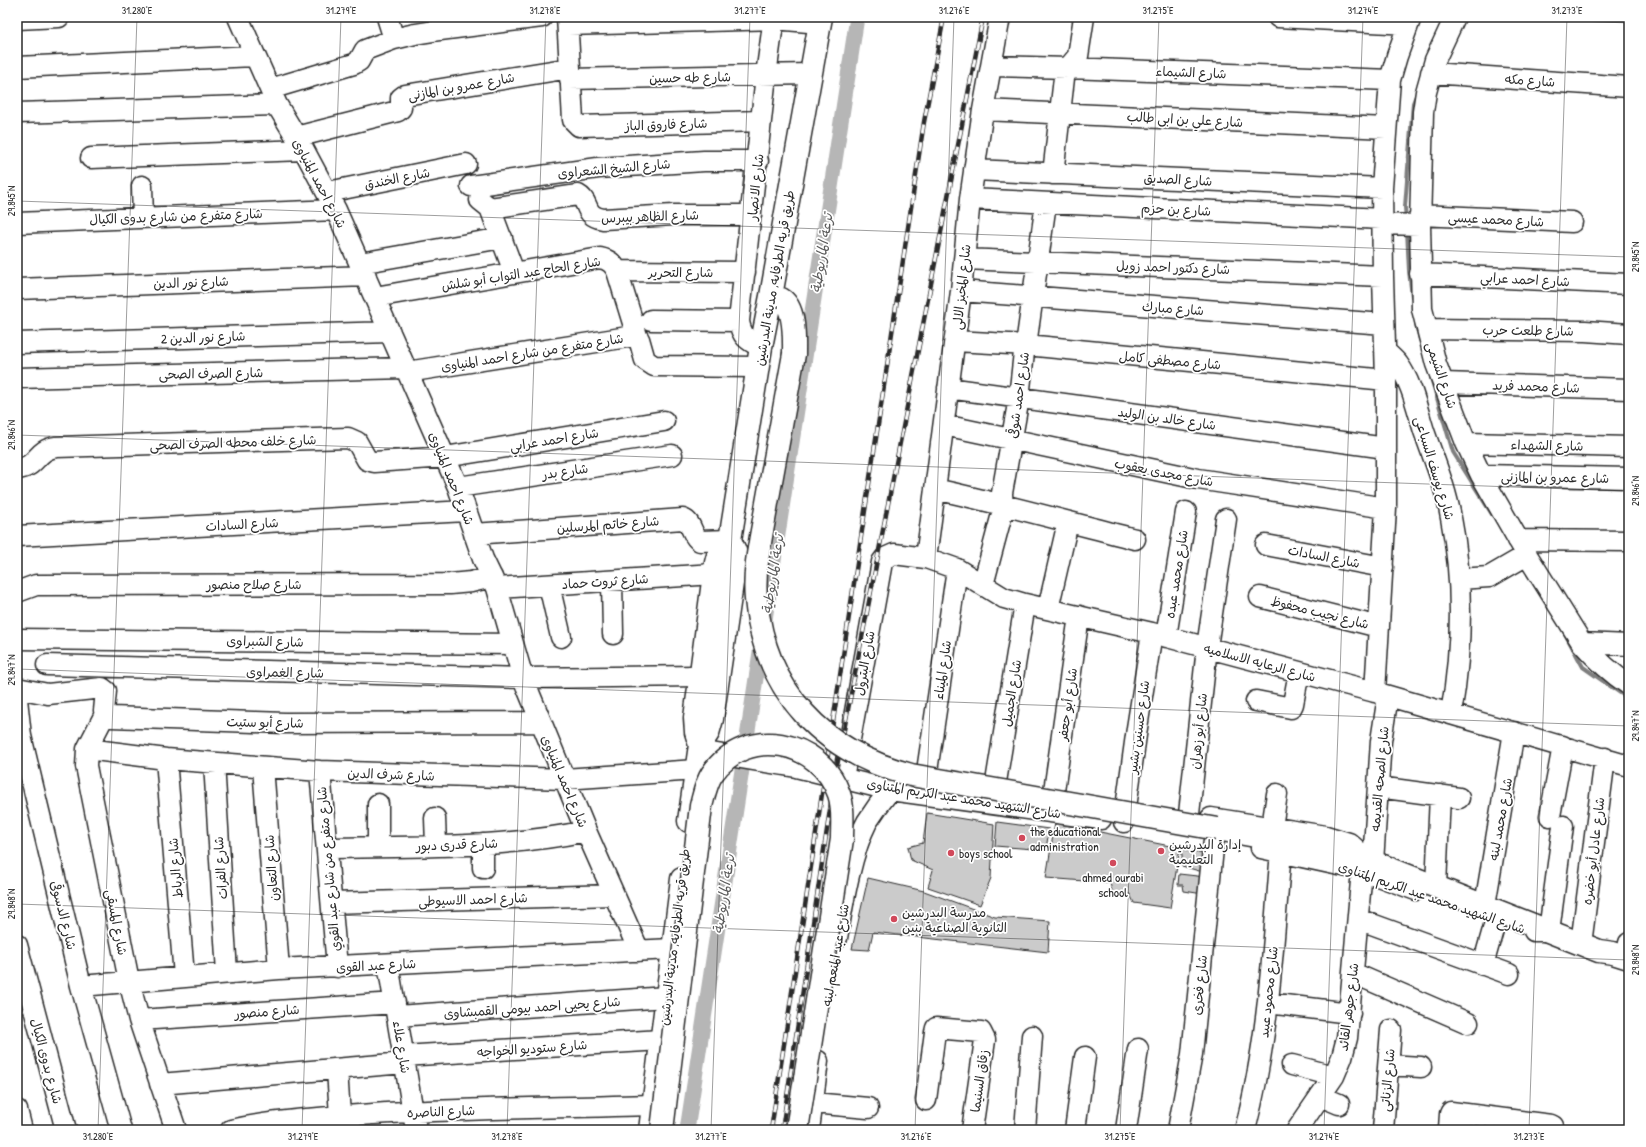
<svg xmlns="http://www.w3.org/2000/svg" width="1646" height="1147" font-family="'Patrick Hand','Playpen Sans Arabic',sans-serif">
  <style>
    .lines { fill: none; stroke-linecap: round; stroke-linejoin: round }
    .stream { stroke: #7e7e7e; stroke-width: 4 }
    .canal { stroke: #b6b6b6; stroke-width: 15 }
    .building { fill: #cbcbcb; stroke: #2b2b2b }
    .minor-casing { stroke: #2b2b2b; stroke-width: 23 }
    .major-casing { stroke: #2b2b2b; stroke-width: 25 }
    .minor { stroke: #fff; stroke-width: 20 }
    .major { stroke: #fff; stroke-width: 22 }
    .rail-casing { stroke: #2b2b2b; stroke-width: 4.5 }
    .rail { stroke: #fff; stroke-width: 3; stroke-dasharray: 9; stroke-linecap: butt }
    .major-bridge-casing { stroke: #2b2b2b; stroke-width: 25; stroke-linecap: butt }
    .major-bridge { stroke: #fff; stroke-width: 22 }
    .ticks { fill: none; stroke: #2b2b2b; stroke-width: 1; stroke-opacity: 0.45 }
    .poi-dot { fill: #d1495b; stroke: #fff; stroke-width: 1.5 }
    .labels { text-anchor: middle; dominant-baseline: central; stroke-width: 3.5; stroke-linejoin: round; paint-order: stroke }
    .street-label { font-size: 13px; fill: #2b2b2b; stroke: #fff }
    .poi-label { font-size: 13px; fill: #2b2b2b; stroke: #fff; text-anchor: start }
    .water-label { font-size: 14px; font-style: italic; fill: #5c5c5c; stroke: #fff }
    .neatline { fill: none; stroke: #2b2b2b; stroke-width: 1.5 }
    .ticks-label { font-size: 10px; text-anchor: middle; fill: #2b2b2b }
  </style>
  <rect width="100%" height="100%" fill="#fff"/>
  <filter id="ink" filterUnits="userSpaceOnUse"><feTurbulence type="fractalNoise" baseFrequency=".025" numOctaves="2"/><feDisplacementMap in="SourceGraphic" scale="8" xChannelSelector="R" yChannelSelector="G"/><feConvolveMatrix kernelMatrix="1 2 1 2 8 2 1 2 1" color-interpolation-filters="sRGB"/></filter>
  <g filter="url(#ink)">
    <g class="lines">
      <path class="stream" d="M981,26L982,17
        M1406,220L1405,207L1413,103L1417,93
        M1407,230L1409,271L1412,297
        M1416,324L1420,340
        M1431,378L1453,452L1493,516
        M1564,632L1583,667L1629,699"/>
      <path class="canal" d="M687,1130L857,17"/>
    </g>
    <path class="building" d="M927,813L994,824L991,878L980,905L928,887L933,870L911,860L908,847L923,843Z
      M997,822L1049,829L1046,850L995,846Z
      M1055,823L1180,848L1170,908L1134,903L1130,894L1113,895L1110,883L1046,878Z
      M1182,849L1209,854L1207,871H1199L1182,866Z
      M1179,874L1206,877L1203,894L1184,891L1183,885H1178Z
      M868,878L924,891L995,917L1050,921L1048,952L873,932L869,950L852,949Z"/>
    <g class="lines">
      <g class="minor-casing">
        <path id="minor" d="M238,17L277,105L304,150L336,210L458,487L483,559L497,588L523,678L586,831L639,951
          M387,17L394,39
          M567,17L573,120L579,126L761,121
          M1278,17L1408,24
          M1455,17L1435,60L1426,92L1423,112L1420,225L1422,309L1436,364L1466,443L1481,475L1527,555L1582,643C1596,659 1611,673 1629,685
          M17,19L59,17
          M568,25L774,19L820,23
          M991,66L1068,68L1390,80
          M17,67L254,56
          M1431,73L1629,87
          M570,79L810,74
          M270,89L354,64L359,61L365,50L394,39L415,34L440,30L542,17
          M983,110L1386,128
          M17,113L277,105
          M296,137L398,111L401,108V98L405,95L570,68
          M91,158L304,150
          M974,170L1382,188
          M1053,174L1064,78L1068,68L1078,56L1084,17
          M142,186L143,218
          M471,186L598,168L704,161H758
          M328,192L466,164
          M970,199L1382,219
          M480,200L490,208L514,272
          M490,208L578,195C591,202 582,215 603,219L674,215H751
          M1420,215L1572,222
          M17,223L336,210
          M1382,224L1420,225
          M964,259L1383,276
          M360,263L502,238
          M617,271L745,272
          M1420,274L1629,284
          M17,289L366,276
          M961,291L1384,324
          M375,297L600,258C609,260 613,263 617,271L637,336
          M651,320L739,321
          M1427,329L1585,331L1629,334
          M955,341L1026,345L1386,380
          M17,343L390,332
          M761,347C748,341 741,336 739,321L766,75L774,17
          M1385,351C1389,355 1394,359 1398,364C1412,383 1417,409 1424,431C1434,460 1446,488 1451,518C1464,583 1462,649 1451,714
          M407,372L634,336L639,339L645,360L654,366L757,367
          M17,378L406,368
          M1443,383L1629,389
          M948,388L1386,448
          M944,425L1198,479L1386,508
          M1466,443L1629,447
          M17,469C38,467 35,450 56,447L348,438L357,442L367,460L374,462L445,457L664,421
          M1481,475L1629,478
          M458,487L672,455
          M935,489C1003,504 1069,522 1135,539
          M474,534L683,519C693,523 691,536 700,541L730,540
          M17,536L466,511
          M1518,540L1629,541
          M1266,545L1383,567
          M926,558L961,291L970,199L983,110L1000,17
          M1459,579L1489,577L1527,555
          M612,581L613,634
          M549,585L561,637
          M983,585L1003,510L1002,493L1019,398L1024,352L1027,338L1046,203
          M497,588L714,574
          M17,592L36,585L450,584L471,582L492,577
          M1260,597L1379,627
          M1048,609L1068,522
          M1166,637L1186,512
          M17,639L513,644
          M1582,643L1629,645
          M47,665L523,678L701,676
          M17,688L48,694L102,688L106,691L104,711L108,716L111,717L285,723L540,722
          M1375,692L1386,508V380L1383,276L1382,188L1390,80L1397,56L1411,17
          M17,699L21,736L38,807L81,986L121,1130
          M1256,701L1291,708L1293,704L1299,672
          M105,714L87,749L86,766L129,981L139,1020L176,1130
          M87,749L166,759L320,771L564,779L696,770
          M699,751L796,767L890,790L1101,819
          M166,759L184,976
          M214,763L227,973
          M263,767L279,969
          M320,771L337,967
          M927,771L957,569
          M843,778L882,562L885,558L894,554L926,558L957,569L1004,598L1025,604L1152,633L1375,692L1629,766
          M996,782L1025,604
          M1378,787L1459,798
          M1054,791L1079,616
          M1189,814L1207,647L1226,519
          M1550,816L1563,746
          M435,818L436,845
          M1211,818L1326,836L1349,843L1368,860
          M1124,822L1137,728L1152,633
          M1272,827L1277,794
          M378,847V804
          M327,848C413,846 501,849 586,831
          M1261,848L1362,870L1416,890
          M1373,862L1381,741L1388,696
          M483,868V844
          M1436,886L1440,795
          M332,903L613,895
          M1485,905L1514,732
          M1358,919L1509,974
          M1534,931H1549L1563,826
          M837,938C843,903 851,853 867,822C874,811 882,800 890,790
          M1581,944L1605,758
          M17,945L66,1130
          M1627,957L1629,943
          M388,964L416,1130
          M1483,965L1496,919
          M1353,973L1468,1023
          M81,986L279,969L672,949
          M1268,1003L1350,1013
          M397,1016L666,997
          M139,1020L395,1003
          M403,1056L661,1040
          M1292,1065L1334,1076
          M1389,1065L1421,1067
          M337,1069L340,1116
          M160,1084L404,1063
          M1320,1096L1339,1104
          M926,1100L935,1032L936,1028L981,1032L985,1040L972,1130
          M813,1103L868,1108
          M17,1110L22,1130
          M1449,1128L1450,1114L1451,1112L1551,1125L1553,1126L1554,1130
          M231,1130C277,1120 326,1117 373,1114C466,1108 559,1108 652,1105
          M809,1130L818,1061
          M1025,1130L1032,1036
          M1075,1130L1085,1057
          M1126,1130L1138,1049
          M1178,1130L1192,1054L1214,839
          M1245,1130C1269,1039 1273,945 1281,851
          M1297,1130L1334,1076L1342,1057L1347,1038L1362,870
          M1383,1130L1391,1030"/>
      </g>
      <g class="major-casing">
        <path id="major" d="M771,296C774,297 778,298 781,299C796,308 794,339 794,354
          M700,745L708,733L712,719L735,563V551L730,540L761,347L771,296L821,17
          M689,821L700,745L696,732L695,718L714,574C716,560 718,549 730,540
          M1217,829L1305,845L1373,862L1599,951L1613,953L1629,958
          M650,1130L682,879"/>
      </g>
      <use href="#minor" class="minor"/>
      <use href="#major" class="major"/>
      <g class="rail-casing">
        <path id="rail" d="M771,1130L924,122L944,17
          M782,1130L835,776L983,17"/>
      </g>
      <use href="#rail" class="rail"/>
      <g class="major-bridge-casing">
        <path id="major-bridge" d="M794,354C785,404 776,453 767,503C762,534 753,568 756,599C765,692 823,752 911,775L1217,829
          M662,1130L701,806C704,795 706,783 712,774C746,725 820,739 839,794C844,808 842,824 842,839L797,1130"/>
      </g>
      <use href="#major-bridge" class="major-bridge"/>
    </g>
  </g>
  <path class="ticks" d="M1471,17L1629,23M17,201L1629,257M17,435L1629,491M17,669L1629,726M17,904L1629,960M98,1130L137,17M302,1130L341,17M507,1130L546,17M711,1130L750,17M915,1130L954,17M1120,1130L1159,17M1324,1130L1363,17M1529,1130L1567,17"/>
  <g class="poi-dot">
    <circle cx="1022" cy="838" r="4"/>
    <circle cx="1161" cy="851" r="4"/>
    <circle cx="951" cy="853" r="4"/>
    <circle cx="1113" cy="863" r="4"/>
    <circle cx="894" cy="919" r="4"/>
  </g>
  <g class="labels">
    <g class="street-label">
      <text transform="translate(1191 72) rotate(2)">شارع الشيماء</text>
      <text transform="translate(690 77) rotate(-1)">شارع طه حسين</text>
      <text transform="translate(1530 80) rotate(4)">شارع مكه</text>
      <text transform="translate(461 86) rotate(-10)">شارع عمرو بن المازنى</text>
      <text transform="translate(1185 119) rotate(3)">شارع علي بن ابى طالب</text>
      <text transform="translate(666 124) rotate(-2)">شارع فاروق الباز</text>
      <text transform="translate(614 168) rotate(-5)">شارع الشيخ الشعراوى</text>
      <text transform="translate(397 178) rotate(-11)">شارع الخندق</text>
      <text transform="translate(1178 179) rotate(3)">شارع الصديق</text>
      <text transform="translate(320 183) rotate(62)">شارع احمد المنياوى</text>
      <text transform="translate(755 187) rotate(-84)">شارع الانصار</text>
      <text transform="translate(1176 209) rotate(3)">شارع بن حزم</text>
      <text transform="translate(176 216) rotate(-2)">شارع متفرع من شارع بدوى الكيال</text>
      <text transform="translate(650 216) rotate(-2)">شارع الظاهر بيبرس</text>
      <text transform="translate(1496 219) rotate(3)">شارع محمد عيسى</text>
      <text transform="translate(1173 267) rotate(2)">شارع دكتور احمد زويل</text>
      <text x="681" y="272">شارع التحرير</text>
      <text transform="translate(521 273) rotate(-9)">شارع الحاج عبد التواب أبو شلش</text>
      <text transform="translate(774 278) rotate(-80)">طريق قريه الطرفايه, مدينة البدرشين</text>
      <text transform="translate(1525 279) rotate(3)">شارع احمد عرابي</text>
      <text transform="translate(191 282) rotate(-2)">شارع نور الدين</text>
      <text transform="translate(961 287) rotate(-84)">شارع المخبز الالى</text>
      <text transform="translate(1173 308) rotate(4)">شارع مبارك</text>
      <text transform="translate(1528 330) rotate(1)">شارع طلعت حرب</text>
      <text transform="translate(203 337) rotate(-2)">شارع نور الدين 2</text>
      <text transform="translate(532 352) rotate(-9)">شارع متفرع من شارع احمد المنياوى</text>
      <text transform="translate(1170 360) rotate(5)">شارع مصطفى كامل</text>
      <text transform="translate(211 373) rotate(-1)">شارع الصرف الصحى</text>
      <text transform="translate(1442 375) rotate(71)">شارع الشيمى</text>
      <text transform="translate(1536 386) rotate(2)">شارع محمد فريد</text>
      <text transform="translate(1018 395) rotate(-82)">شارع احمد شوقى</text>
      <text transform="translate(1167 418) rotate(8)">شارع خالد بن الوليد</text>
      <text transform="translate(554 439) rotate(-9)">شارع احمد عرابي</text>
      <text transform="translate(233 442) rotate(-2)">شارع خلف محطه الصرف الصحى</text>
      <text transform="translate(1547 445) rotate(1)">شارع الشهداء</text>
      <text transform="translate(1435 468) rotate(73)">شارع يوسف السباعى</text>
      <text transform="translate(565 471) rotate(-8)">شارع بدر</text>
      <text transform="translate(1164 472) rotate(11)">شارع مجدى يعقوب</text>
      <text transform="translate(1555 477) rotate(1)">شارع عمرو بن المازنى</text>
      <text transform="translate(452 478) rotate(68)">شارع احمد المنياوى</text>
      <text transform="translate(242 524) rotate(-3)">شارع السادات</text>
      <text transform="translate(608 524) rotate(-4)">شارع خاتم المرسلين</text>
      <text transform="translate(1324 556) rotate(11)">شارع السادات</text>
      <text transform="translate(1176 574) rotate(-81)">شارع محمد عبده</text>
      <text transform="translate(605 581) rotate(-4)">شارع ثروت حماد</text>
      <text x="254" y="584">شارع صلاح منصور</text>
      <text transform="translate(1320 612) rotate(14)">شارع نجيب محفوظ</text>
      <text transform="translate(265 641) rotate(1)">شارع الشبراوى</text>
      <text transform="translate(1260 662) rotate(15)">شارع الرعايه الاسلاميه</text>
      <text transform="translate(864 663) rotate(-80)">شارع البترول</text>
      <text transform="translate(942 670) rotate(-82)">شارع الميناء</text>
      <text transform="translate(285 672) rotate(1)">شارع الغمراوى</text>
      <text transform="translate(1011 693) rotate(-81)">شارع الجميل</text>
      <text transform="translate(1067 704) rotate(-82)">شارع أبو جعفر</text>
      <text transform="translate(265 722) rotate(1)">شارع أبو ستيت</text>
      <text transform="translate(1138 727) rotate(-82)">شارع حسنين بشير</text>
      <text transform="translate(1198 731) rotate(-84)">شارع أبو زهران</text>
      <text transform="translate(391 774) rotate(2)">شارع شرف الدين</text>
      <text transform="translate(1379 779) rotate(-85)">شارع الصحه القديمه</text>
      <text transform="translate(565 781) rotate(67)">شارع احمد المنياوى</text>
      <text transform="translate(964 798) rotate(9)">شارع الشهيد محمد عبد الكريم المتناوى</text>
      <text transform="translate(1500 819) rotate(-80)">شارع محمد لبنه</text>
      <text transform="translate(457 844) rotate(-2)">شارع قدرى دبور</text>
      <text transform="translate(1593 851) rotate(-83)">شارع عادل أبو خضره</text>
      <text transform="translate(175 868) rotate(-95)">شارع الرباط</text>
      <text transform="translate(220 868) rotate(-94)">شارع الفرات</text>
      <text transform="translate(271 868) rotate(-94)">شارع التعاون</text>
      <text transform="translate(328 869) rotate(-95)">شارع متفرع من شارع عبد القوي</text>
      <text transform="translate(1432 897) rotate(19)">شارع الشهيد محمد عبد الكريم المتناوى</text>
      <text transform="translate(473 899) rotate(-2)">شارع احمد الاسيوطى</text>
      <text transform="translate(64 915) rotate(76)">شارع الدسوقى</text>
      <text transform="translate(117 922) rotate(79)">شارع المسقى</text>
      <text transform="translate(674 937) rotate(-83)">طريق قريه الطرفايه, مدينة البدرشين</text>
      <text transform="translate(835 955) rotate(-80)">شارع عبد المنعم لبنه</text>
      <text transform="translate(376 965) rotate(-3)">شارع عبد القوى</text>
      <text transform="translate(1199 985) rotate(-84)">شارع فخرى</text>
      <text transform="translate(1268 992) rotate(-84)">شارع محمود عبيد</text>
      <text transform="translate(532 1007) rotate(-4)">شارع يحيى احمد بيومى القمبشاوى</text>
      <text transform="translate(1348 1007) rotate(-83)">شارع جوهر القائد</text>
      <text transform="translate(267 1011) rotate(-4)">شارع منصور</text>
      <text transform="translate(402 1047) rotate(81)">شارع علاء</text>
      <text transform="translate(532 1048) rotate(-4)">شارع ستوديو الخواجه</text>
      <text transform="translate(47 1061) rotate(75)">شارع بدوى الكيال</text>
      <text transform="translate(1387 1080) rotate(-85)">شارع الزناتى</text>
      <text transform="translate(979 1081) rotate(-82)">زقاق السنيما</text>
      <text transform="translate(441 1111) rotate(-2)">شارع الناصره</text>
    </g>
    <g class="poi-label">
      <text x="1030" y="831">the educational<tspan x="1030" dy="15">administration</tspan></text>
      <text x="1169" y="844">إدارة البدرشين<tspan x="1169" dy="15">التعليمية</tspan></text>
      <text x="959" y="853">boys school</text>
      <text x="1113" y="877" text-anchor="middle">ahmed ourabi<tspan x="1113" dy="15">school</tspan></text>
      <text x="902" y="912">مدرسة البدرشين<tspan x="902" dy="15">الثانوية الصناعية بنين</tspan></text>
    </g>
    <g class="water-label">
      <text transform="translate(821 253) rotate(-81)">ترعة الماريوطية</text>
      <text transform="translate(772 574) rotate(-81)">ترعة الماريوطية</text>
      <text transform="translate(723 894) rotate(-81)">ترعة الماريوطية</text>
    </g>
  </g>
  <rect width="1646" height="1147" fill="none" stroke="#fff" stroke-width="44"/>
  <rect x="22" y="22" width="1602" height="1103" class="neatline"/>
  <g class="ticks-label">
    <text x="137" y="14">31.280°E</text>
    <text x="341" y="14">31.279°E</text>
    <text x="545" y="14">31.278°E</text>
    <text x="750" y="14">31.277°E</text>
    <text x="954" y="14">31.276°E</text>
    <text x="1158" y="14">31.275°E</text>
    <text x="1363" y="14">31.274°E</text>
    <text x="1567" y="14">31.273°E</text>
    <text transform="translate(11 201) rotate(-90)" y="4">29.845°N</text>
    <text transform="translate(1635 257) rotate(-90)" y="4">29.845°N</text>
    <text transform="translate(11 435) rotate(-90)" y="4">29.846°N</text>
    <text transform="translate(1635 491) rotate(-90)" y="4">29.846°N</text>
    <text transform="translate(11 670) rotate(-90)" y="4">29.847°N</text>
    <text transform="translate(1635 726) rotate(-90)" y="4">29.847°N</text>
    <text transform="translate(11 904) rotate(-90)" y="4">29.848°N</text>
    <text transform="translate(1635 960) rotate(-90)" y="4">29.848°N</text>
    <text x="98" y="1140">31.280°E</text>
    <text x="303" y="1140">31.279°E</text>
    <text x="507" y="1140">31.278°E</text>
    <text x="711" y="1140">31.277°E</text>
    <text x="916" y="1140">31.276°E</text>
    <text x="1120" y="1140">31.275°E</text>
    <text x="1324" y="1140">31.274°E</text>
    <text x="1529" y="1140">31.273°E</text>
  </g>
</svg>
